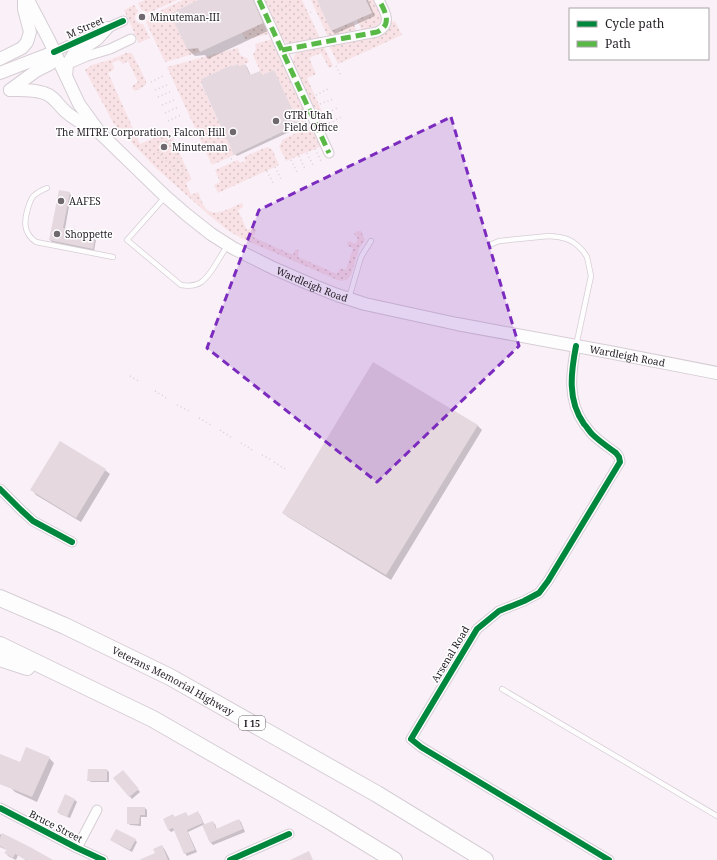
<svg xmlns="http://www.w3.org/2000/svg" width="717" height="860" font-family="'Noto Serif',serif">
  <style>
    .grass { fill: url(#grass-dots) }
    .shadow { fill: #0003 }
    .building { fill: #e5d8df }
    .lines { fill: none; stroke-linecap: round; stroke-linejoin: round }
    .lane-casing { stroke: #d6ced5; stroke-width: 6 }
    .street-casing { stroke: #d6ced5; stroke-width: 11 }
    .secondary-casing { stroke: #d6ced5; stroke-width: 14 }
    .highway-casing { stroke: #d6ced5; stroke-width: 18 }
    .path { stroke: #d6d3d5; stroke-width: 1.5; stroke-dasharray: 1 3; stroke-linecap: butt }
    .lane { stroke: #fefdfe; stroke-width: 4.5 }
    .street { stroke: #fefdfe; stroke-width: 9 }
    .secondary { stroke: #fefdfe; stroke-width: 12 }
    .highway { stroke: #fefdfe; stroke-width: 16 }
    .quiet { stroke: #58b947; stroke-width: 5; stroke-dasharray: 10 5; stroke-linecap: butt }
    .cycleway-casing { stroke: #fff; stroke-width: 8 }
    .cycleway { stroke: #00873e; stroke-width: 6 }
    .marked { fill: #7b2cbf; fill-opacity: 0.2; stroke: #7b2cbf; stroke-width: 3; stroke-dasharray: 8 5; stroke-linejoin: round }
    .poi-dot { fill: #6f686e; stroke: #fff; stroke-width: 1.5 }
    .labels { text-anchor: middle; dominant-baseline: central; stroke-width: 3; stroke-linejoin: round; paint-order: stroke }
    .shield { fill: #fff; stroke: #666266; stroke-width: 1 }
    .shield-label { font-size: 9px; font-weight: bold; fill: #241f24 }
    .poi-label { font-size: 10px; fill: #241f24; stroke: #fff; text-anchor: start }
    .street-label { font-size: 10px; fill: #241f24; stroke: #fff }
  </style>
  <defs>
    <pattern id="grass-dots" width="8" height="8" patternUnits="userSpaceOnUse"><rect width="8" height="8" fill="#f9e2e5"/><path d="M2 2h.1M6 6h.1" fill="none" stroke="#d5c1c4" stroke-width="1.8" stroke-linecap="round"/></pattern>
  </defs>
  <rect width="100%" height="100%" fill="#faf0f8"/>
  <path class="grass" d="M145,0H177L148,13L145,11L141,10L138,3Z
    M183,0H198L170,14L187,49L198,48L200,52L165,62L146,22L148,20L149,16Z
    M253,0H255L270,33L269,34L247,39H245L242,32L263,23Z
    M264,0H302L320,38C311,39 294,46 286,42C283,41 283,40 281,38Z
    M311,0H317L331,31L353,22L357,32L328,37Z
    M366,0H375L383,17V21L377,28L362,31L357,19L372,13Z
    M134,5L138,11L135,16C135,21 138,24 143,24L150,38L139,43L124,10Z
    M395,21L402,35L338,64L329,45Z
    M273,39L308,115L306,119V122L299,124L274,70L262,75L253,55L256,49L255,44Z
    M323,45L333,66L329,68L321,53L309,58L316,74L307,78L323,114L322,115L318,112H315L294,67C289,47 310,48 323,45Z
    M238,48L240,55L244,57L247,58L249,62L239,67L237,64L232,66V65L201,79L203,83L200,84L201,86H202L234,155L212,165L167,67Z
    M126,53H132L146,81V84L143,87L135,91L132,88L133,85L138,82L128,61L123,64L119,60L112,63L114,68L113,70L108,73L140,144L164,134L169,133L172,137L191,178V180L186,183L191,195L198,192C200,197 203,206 207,210C216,217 233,207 241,203L243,204V207L238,210L247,230L252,228L256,229V231L253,237L293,255L295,250H298L299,251L298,257L337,274L340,268L346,270L353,248L348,246L347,244L348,242L350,241L355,244L358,239L354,234L357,231H361L365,240L359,248L351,275L347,280L340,281L243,239L229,231L209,215L156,168L114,124L85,70L92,65L113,59Z
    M308,127L314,130L322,146L286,161L279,146L281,144L282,140Z
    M267,147L272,149L279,165L218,193L214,185L220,182L215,170L238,160L240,163L246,161L244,157Z"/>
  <path class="shadow" d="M201,0H256L270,30L208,59L205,55L195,56L187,49Z
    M318,0H368L375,16L335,34L332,31Z
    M237,65L240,67L245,65L247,67L251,76L260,72L263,76L273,71L275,73L300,127L237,156L235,154Z
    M69,193L71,195L65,229L67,232V234L94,239L96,240L94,251L52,242L50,240Z
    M477,425L482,430L391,580L288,517L283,513Z
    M105,470L110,474L81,522L36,495L32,490Z
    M0,755L20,764L49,758L54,763L37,802L15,792L11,788L0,784Z
    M107,770L109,772V782H91L88,780Z
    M125,774L140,792L132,799L115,778Z
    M75,800L77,802L70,818L60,814L58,812Z
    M145,808L147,810V817H141V826L130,825L128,823Z
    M186,813L188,817L198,813L200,815L205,826L212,822L215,824L217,830L239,820L241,822L245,832L213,845L210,842L203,825L188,832L197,852L187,856L185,853L175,830L171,832L169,830L165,819L173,815L175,818Z
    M0,834L29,848L51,860H26L18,855L16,860L8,856L6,853L7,850L0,847Z
    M111,840H135L137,842L132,852L114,842Z
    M162,846L165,850L170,860H143L156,854Z"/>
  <path class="building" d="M198,0H253L263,23L200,52L198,48L187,49L170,14Z
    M317,0H366L372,13L331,31Z
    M238,64L239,67L245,64L250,75L260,71L262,75L274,70L299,124L234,155L201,83H203L201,79L232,65V66Z
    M59,190L70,192L63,228L66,229L65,232L95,238L93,249L49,240Z
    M373,362L478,425L386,575L282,513Z
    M60,441L106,469L76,518L30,490Z
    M26,747L50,757L32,797L0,784V754L20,762Z
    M88,769H107V781H87Z
    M123,770L139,789L129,797L113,778Z
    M65,794L75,799L67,817L57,812Z
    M127,807H145V815H140L139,824H127Z
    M198,811L203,823L187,830L195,850L184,854L173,828L168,830L163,819L173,814L174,817L186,812L188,816Z
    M239,819L243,829L210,843L202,825L213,821L216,829Z
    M116,829L136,839L130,850L110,840Z
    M2,833L30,847L53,860H27L15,854L13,858L4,853L7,850L0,846V838Z
    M162,845L168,860H139L155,853L153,849Z
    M309,851L313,860H290Z"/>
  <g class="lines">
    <g class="lane-casing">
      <path id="lane" d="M47,188C42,190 35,193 32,198C30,201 29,205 28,208C24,221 23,233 36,242L113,257
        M165,197L127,240L181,285C199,288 205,281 214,267C219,259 223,252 228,245
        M492,244L499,241L549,236L559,237L567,239L573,242L578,246L583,251L587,257L591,276L576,346
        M349,298L361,257L371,241
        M502,689L717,816"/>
    </g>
    <g class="street-casing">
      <path id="street" d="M259,0L329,153
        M282,50L377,32C393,25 385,11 379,0
        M54,52L123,21
        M66,65L87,56L110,49L131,39
        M576,346C571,372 567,400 584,424C587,427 589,431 592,434C599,441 608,447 616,453L619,457L620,462L548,581L539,593L524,601L499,611L477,629L411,739L421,747L609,860
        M0,489L21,510L33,521L72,542
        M0,808L77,848L103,860
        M77,848L97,810
        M230,860L289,834"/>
    </g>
    <g class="secondary-casing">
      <g id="secondary">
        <path id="s1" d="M28,0L49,40L79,104L100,133L165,196L187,215L211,234L233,248L273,268L312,285L337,295L365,304L457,324L609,352L717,373"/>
        <path d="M0,59L22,48L27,42L30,32L24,9V0"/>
        <path d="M0,73L54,52L55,56L53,60L50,64L36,71L10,90"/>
        <path d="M66,76L67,65L73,55L97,39L107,28"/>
        <path d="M10,90C22,90 33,89 44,93C54,96 58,105 66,112C74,119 85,125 95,130"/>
      </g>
    </g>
    <g class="highway-casing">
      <g id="highway">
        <path id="s2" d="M0,598L65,626L170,677L377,794L485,860"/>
        <path d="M0,645L153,719L325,818L394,860"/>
        <path d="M0,658L27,667"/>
      </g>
    </g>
    <path class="path" d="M274,12L292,4
      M299,17L311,12
      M336,66L341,76
      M151,82L163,76
      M155,90L167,85
      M316,95L328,89
      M158,97L170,92
      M320,104L333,99
      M162,105L174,100
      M165,113L178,107
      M325,114L337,108
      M168,121L181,115
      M329,123L341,117
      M158,129L162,142
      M271,137L273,140
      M167,143L177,134
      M161,149L158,153L181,175L183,174L184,172L169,140
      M315,149L321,161
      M307,153L313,165
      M299,156L305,169
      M231,159L233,158
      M291,160L297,172
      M275,167L281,179
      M267,171L273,183
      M73,234L75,226
      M130,376L140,382
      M155,391L168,399
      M177,405L191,412
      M199,418L211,425
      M220,430L232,438
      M241,443L254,451
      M262,455L270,459
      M274,462L285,469"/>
    <use href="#lane" class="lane"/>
    <use href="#street" class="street"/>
    <use href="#secondary" class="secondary"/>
    <use href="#highway" class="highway"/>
    <path class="quiet" d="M259,0L329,153
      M282,50L377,32C393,25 385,11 379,0"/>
    <g class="cycleway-casing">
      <path id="cycleway" d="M54,52L123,21
        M576,346C571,372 567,400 584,424C587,427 589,431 592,434C599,441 608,447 616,453L619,457L620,462L548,581L539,593L524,601L499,611L477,629L411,739L421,747L609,860
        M0,489L21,510L33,521L72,542
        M0,808L77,848L103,860
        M230,860L289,834"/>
    </g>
    <use href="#cycleway" class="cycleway"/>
  </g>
  <path class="marked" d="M451,117L519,346L377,482L207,348L259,210Z"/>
  <g class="poi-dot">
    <circle cx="142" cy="17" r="4"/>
    <circle cx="276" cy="121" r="4"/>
    <circle cx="233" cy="132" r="4"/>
    <circle cx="164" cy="147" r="4"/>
    <circle cx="61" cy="201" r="4"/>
    <circle cx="57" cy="234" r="4"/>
  </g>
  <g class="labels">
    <rect class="shield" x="239" y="716" width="26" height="14" rx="3"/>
    <g class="shield-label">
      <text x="252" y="723">I 15</text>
    </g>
    <g class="poi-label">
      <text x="150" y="17">Minuteman-III</text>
      <text x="284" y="115">GTRI Utah<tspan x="284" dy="12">Field Office</tspan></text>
      <text x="225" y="132" text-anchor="end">The MITRE Corporation, Falcon Hill</text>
      <text x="172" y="147">Minuteman</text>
      <text x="69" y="201">AAFES</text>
      <text x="65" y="234">Shoppette</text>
    </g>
    <g class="street-label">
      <text transform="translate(85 27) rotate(-24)">M Street</text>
      <text stroke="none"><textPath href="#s1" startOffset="415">Wardleigh Road</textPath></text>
      <text stroke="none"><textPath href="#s1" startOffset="739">Wardleigh Road</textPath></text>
      <text transform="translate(450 654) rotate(-59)">Arsenal Road</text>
      <text stroke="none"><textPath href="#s2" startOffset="192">Veterans Memorial Highway</textPath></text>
      <text transform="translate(56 826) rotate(27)">Bruce Street</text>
    </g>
  </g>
  <rect x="569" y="8" width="140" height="52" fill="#ffffff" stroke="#a7a5a7"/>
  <rect x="577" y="21" width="20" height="6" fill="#00873e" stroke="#a7a5a7"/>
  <text x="605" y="28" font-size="12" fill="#241f24">Cycle path</text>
  <rect x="577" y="41" width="20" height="6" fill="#58b947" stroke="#a7a5a7"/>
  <text x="605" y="48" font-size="12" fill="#241f24">Path</text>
</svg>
